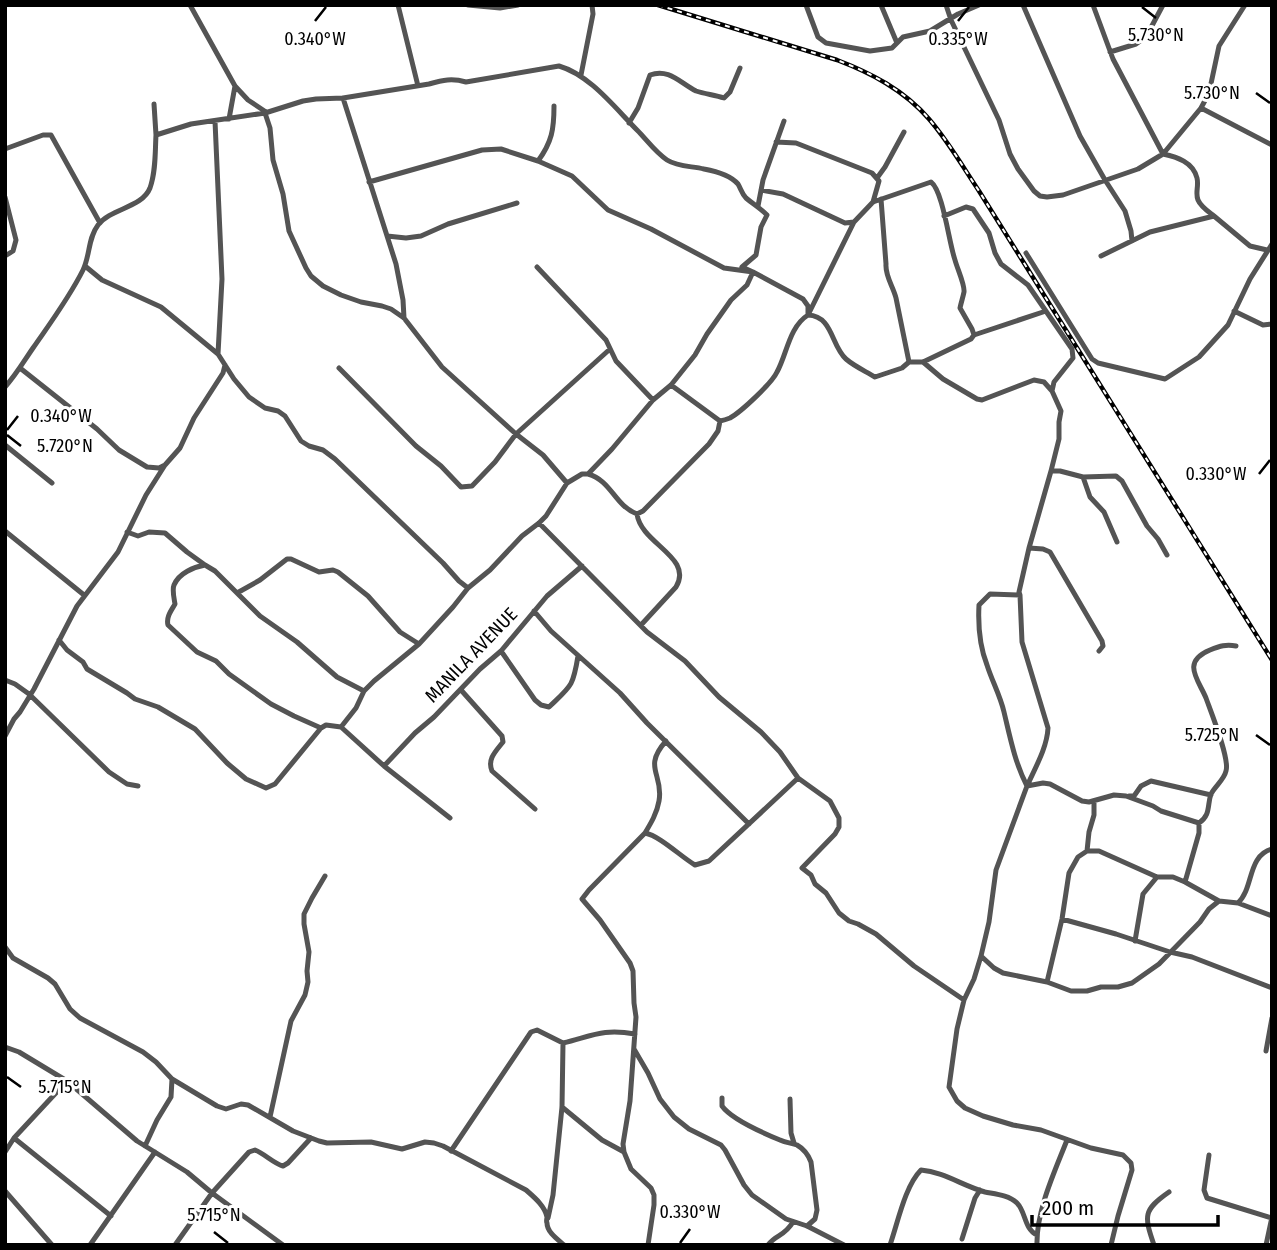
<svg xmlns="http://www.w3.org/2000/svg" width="1277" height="1250" font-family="'Fira Sans Condensed',sans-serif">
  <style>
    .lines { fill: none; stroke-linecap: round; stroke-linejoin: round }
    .minor { stroke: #545454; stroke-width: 5 }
    .rail-casing { stroke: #000; stroke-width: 4.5 }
    .rail { stroke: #fff; stroke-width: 2; stroke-dasharray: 5; stroke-linecap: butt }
    .ticks { fill: none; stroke: #000; stroke-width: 2.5 }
    .labels { text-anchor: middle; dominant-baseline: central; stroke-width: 6; stroke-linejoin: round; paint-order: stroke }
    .street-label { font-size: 19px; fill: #000; stroke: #fff }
    .ticks-label { font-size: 18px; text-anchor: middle; fill: #000; stroke: #fff; stroke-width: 6; stroke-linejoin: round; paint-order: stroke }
  </style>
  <rect width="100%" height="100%" fill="#fff"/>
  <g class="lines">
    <path class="minor" d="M190,5L235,86L248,100L266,112
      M398,5L418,86
      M468,5L500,8L518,5
      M806,5L818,37L826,43L870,51L892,48L903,37L930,31L958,14L979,5
      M881,5L897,43
      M946,5L951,20L999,120L1010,154L1018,169L1034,191L1040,196L1047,197L1063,195L1138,169L1163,154L1201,108
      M1023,5L1080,136L1105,180L1125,211L1131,231L1132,241
      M1093,5L1113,59L1163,154
      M1245,5L1219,46L1209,93L1201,108L1272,145
      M1110,52L1136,44L1146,37L1163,5
      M581,75L593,14L592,5
      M343,98L396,264L403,300L404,318
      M154,104L156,135L191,124L265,113L303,101L316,99L343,98L429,84C443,80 452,78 466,82L559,66C590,75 615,108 637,130C647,140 655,152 667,160C678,167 692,166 704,169C715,171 730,175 738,184C741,189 742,194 746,198C753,204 760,208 767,215L761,227L756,255L742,267L753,272L747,285L731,300L707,334L695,355L671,385L653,400L612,449L588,474H582L567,483L546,516L539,523L522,536L490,570L468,588L453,607L419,644L374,681L364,691L356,708L341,727
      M265,113L270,128L273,160L283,194L289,231L306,268L311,276L323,286L341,295L361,302L382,306L391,309L404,318L442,367L516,434L543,455L567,483
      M229,119L235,86
      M215,121L222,279L218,354L234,379L249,397L265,408L278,411L285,416L301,441L309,446L323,450L335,459L443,563L459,581L468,588
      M629,123L638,108L650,75C669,68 680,83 696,91C705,94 715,95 724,98L730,92L740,68
      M776,142L796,143L872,173L879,181L873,202
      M5,149L43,135H51L100,223
      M1163,154C1177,157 1193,162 1197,178C1199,186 1195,193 1198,200C1201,207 1209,212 1214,216
      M538,161C552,142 554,129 554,106
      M877,178L885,167L904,132
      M369,182L482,150L501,149L538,161L572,176L608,210L651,229L724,268L753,272L803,299L808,306V315L854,222
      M5,197L16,240L13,251L5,256
      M881,199L886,264C885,276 893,286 896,298L909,362
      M758,206L763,180L784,121
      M944,216L966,207L973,209L989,233L995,253L1001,264L1028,285L1072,349L1073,358L1054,382L1052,391
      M387,236L406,238L421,236L448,224L517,203
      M1026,253L1092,359L1098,363L1165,379L1199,357L1228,325L1250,279L1272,244
      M1101,256L1150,232L1214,216L1250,246L1267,250
      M85,266L102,280L161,307L218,354
      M537,267L606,340L616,361L653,400
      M1234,311L1263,325L1272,324
      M974,335L1046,311
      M923,362L943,379L977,399L982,400L1034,380L1044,382L1052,391L1061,411L1059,422V439L1051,471
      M20,368L97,429L119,450L147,467L159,468L165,465L180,448L194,418L223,373L225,365
      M339,368L416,446L441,466L461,487L472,486L495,462L516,434L610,349
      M671,385L720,421
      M5,387C16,375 24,361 33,348C51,322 69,298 83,270C90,256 88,238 98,225C111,208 142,208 150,188C156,171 155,152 156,135
      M720,421C725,420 725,420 730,418C741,412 772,383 777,372C787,354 789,327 808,315C833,316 831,346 846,359C854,366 865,371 875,377L902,368L909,362H923L971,339L974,335L972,329L960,308C961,303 963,297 964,292C965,285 957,268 955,260C949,243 943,191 931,182L873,202L854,222L845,223L783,194L761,190
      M5,445L52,483
      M588,474C612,481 614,505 637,514L643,511L709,444L718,431L720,421
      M1083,477L1090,497L1104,512L1117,542
      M637,514C641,544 694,557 676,587L641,625
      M539,523L647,632L685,661L719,697L761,732L780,752L798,778L830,801L839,818V827L835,834L802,868L811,875L815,884L826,893L839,913L849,921L858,924L876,934L914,966L964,1000
      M5,531L84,595
      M127,532L138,536L149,532L165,533L187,552L205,565
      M1029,548L1043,549L1050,552L1102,641L1103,646L1099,651
      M237,593L260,616L297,642L337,677L364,691
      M1020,595L1022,642L1048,728C1047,748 1035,768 1027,786
      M534,611L551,631L620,693L647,723L749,824
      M59,640L67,650L83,662L87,669L127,693L135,699L158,707L195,729L227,763L246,779L266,788L275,784L321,728L326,725L341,727L384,766L450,818
      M501,651L535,700L541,705L549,707C571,686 573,687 578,656
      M5,680L15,684L29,694L109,772L127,784L138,786
      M461,690L502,736L503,742C496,751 487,759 492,771L535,809
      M321,728L294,716L271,704L229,674L216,661L197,652L168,625C166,617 171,611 175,604C174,598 172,590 174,585C179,573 194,567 205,565L215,571L237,593L260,580L287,559H291L319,572L333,570L338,572L368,596L400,632L419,644
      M5,736L14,719L20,712L34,689L77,606L118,552L146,495L165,465
      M384,766L415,733L434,717L480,669L501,651L547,596L582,566
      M1027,786L1043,783L1050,784L1082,801L1089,802L1114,795L1126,796L1153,806L1161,811L1199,823
      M1129,796H1134L1141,786L1151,781L1211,795
      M645,833C651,823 657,813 659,801C664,774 642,768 666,741
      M1087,851L1089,832L1094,815V801
      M1185,882L1199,833V823C1211,815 1207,805 1211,794C1215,786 1224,780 1226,771C1230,759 1211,712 1206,698C1198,679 1181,662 1210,650C1220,646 1226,644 1236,646
      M1238,903L1272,916
      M1062,919L1116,934L1170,952L1192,957L1272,988
      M1135,941L1143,894L1157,877
      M5,947L13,958L48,978L55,984L70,1009L80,1018L143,1052L156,1062L172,1079L217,1106L226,1109L241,1104L248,1105L293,1131L319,1141L327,1143L371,1142L402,1149L425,1142L434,1143L443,1146L526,1190C534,1197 545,1206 547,1217C547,1219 546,1221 547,1223C547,1232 557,1239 564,1245
      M981,956L994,968L1003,973L1047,982L1071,991H1087L1101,987H1118L1132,983L1159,964L1200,922L1209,909L1219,901
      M1047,982L1062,919L1069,873L1078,857L1087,851H1099L1157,877H1173L1185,882L1219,901L1238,903C1254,888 1247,856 1272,849
      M5,1047L19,1052L67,1081L137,1141L187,1172L212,1193L283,1245
      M634,1049L648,1073L660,1099L674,1117L689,1129L721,1145L725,1150L744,1185L752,1195L786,1219L807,1226L844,1245
      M1266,1051L1272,1018
      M722,1098V1106C732,1120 763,1133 780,1140C786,1143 792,1143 797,1145C804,1149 808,1154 811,1162L817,1210L815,1219L807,1226
      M790,1099L791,1133L794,1143
      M562,1107L602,1140L624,1152
      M270,1117L291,1021L305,995L308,982L307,971L309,952L304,924V914L312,898L325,876
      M14,1138L111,1216
      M145,1146L157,1120L171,1097L172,1079
      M451,1151L531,1032L537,1030L563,1043C592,1036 603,1028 635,1034
      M5,1152L14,1138L67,1081
      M1209,1155L1204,1190L1207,1198L1272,1218
      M5,1191L52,1245
      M548,1218L553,1195L562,1107L563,1043
      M962,1239L975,1198L980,1190
      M90,1245L155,1152
      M175,1245L212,1193L249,1152L255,1150C265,1154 273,1163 283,1166L288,1163L311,1138
      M648,1245L654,1205V1195L651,1188L631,1169L624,1152L623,1144L630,1101L636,1017L634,1003L633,971L630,963L600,920L582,899L589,890L645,833C660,836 680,856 695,865L709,861L798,778
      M768,1245C776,1234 784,1237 793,1222
      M890,1245C898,1222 905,1186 921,1170C944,1172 963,1186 985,1192C995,1194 1009,1195 1017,1203C1026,1212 1024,1229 1037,1235
      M1037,1245C1036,1211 1055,1171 1067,1140
      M1111,1245L1118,1216L1132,1170L1131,1163L1123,1155L1091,1148L1041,1130L1013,1125L983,1116L965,1108L957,1101L949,1087L957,1029L964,1000L974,979L981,956L989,922L996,870L1027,786C1015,763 1010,737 1004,712C1000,695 992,681 987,665C980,647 978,624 979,605L990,594L1020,595L1019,592L1029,548L1051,471H1060L1083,477L1116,476L1122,481L1147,526L1158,539L1167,555
      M1154,1245C1144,1216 1143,1210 1169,1192
      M1266,1245L1272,1217"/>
    <g class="rail-casing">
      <path id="rail" d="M658,5L837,60C871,73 904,90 929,119C948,141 963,167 979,191L1272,660"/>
    </g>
    <use href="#rail" class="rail"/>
  </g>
  <path class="ticks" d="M1142,7L1156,18M315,21L326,7M958,21L969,7M1256,93L1270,103M7,430L18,416M7,435L21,446M1259,474L1270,460M1256,735L1270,745M7,1077L21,1087M214,1232L228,1243M680,1243L690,1229"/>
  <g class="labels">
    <g class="street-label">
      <text transform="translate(471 655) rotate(-46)">MANILA AVENUE</text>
    </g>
  </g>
  <g class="ticks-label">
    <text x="1156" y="41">5.730°N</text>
    <text x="315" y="45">0.340°W</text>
    <text x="958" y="45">0.335°W</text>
    <text x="1212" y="99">5.730°N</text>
    <text x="61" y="422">0.340°W</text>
    <text x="65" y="452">5.720°N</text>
    <text x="1216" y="480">0.330°W</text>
    <text x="1212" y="741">5.725°N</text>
    <text x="65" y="1093">5.715°N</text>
    <text x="690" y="1218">0.330°W</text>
    <text x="214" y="1221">5.715°N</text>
  </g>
  <rect width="1277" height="1250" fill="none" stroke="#000000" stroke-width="14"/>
  <path d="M1032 1215v10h186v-10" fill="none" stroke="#000000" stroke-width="3.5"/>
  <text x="1042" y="1215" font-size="21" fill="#000000" stroke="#ffffff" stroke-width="5" paint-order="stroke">200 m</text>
</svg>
